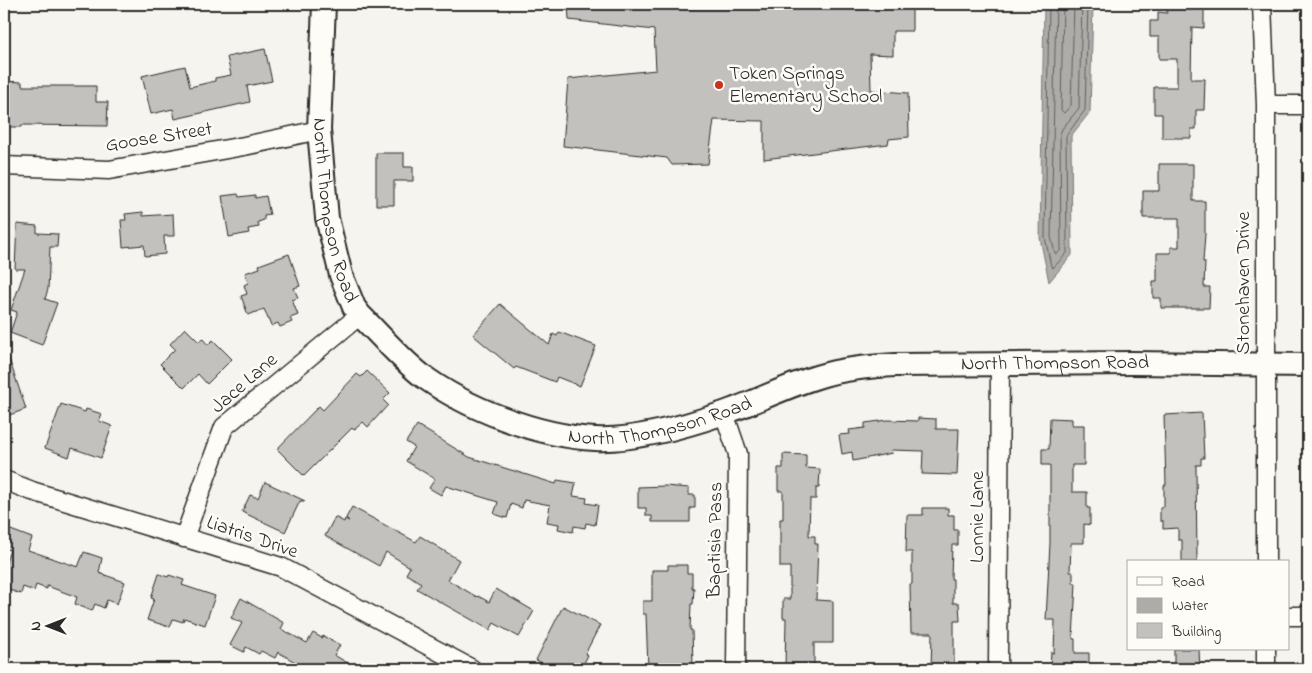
<svg xmlns="http://www.w3.org/2000/svg" width="1312" height="673" font-family="'Indie Flower',sans-serif">
  <style>
    .water { fill: #adaca9; stroke: #797877 }
    .lines { fill: none; stroke-linecap: round; stroke-linejoin: round }
    .shore { stroke: #5f5f5d; stroke-width: 1 }
    .building { fill: #c2c1be; stroke: #2b2b2b }
    .minor-casing { stroke: #2b2b2b; stroke-width: 21 }
    .tertiary-casing { stroke: #2b2b2b; stroke-width: 26 }
    .minor { stroke: #fdfcf7; stroke-width: 18 }
    .tertiary { stroke: #fdfcf7; stroke-width: 22 }
    .poi-dot { fill: #c8321e; stroke: #fdfcf7; stroke-width: 2 }
    .labels { text-anchor: middle; dominant-baseline: central; stroke-width: 5; stroke-linejoin: round; paint-order: stroke }
    .poi-label { font-size: 20px; fill: #2b2b2b; stroke: #fdfcf7; text-anchor: start }
    .street-label { font-size: 20px; fill: #2b2b2b; stroke: #fdfcf7 }
  </style>
  <rect width="100%" height="100%" fill="#f5f4ef"/>
  <filter id="ink" filterUnits="userSpaceOnUse"><feTurbulence type="fractalNoise" baseFrequency=".02" numOctaves="2"/><feDisplacementMap in="SourceGraphic" scale="10" xChannelSelector="R" yChannelSelector="G"/><feConvolveMatrix kernelMatrix="1 2 1 2 8 2 1 2 1" color-interpolation-filters="sRGB"/></filter>
  <g filter="url(#ink)">
    <path class="water" d="M1044,4H1093L1090,112L1071,136L1072,255L1049,282L1040,238Z"/>
    <g class="lines">
      <path class="shore" d="M1049,4L1045,237L1051,266L1053,268L1067,253L1066,136L1085,110L1088,4
        M1056,4L1051,237L1055,253L1057,254L1061,250L1060,134L1062,129L1079,108L1082,4
        M1063,4L1061,110L1064,113L1071,105L1074,4"/>
    </g>
    <path class="building" d="M568,4H912V31H893V55L870,54L871,90L908,93L909,137L889,139L888,144L764,159V121L714,120L708,164L672,165L667,158L563,146L568,79L656,70L654,30L569,20Z
      M1184,4H1202V8H1204V28L1192,27L1191,79H1205L1204,110H1196V129H1191V138H1162V114H1154V87H1177V59H1159V37H1150V21H1158V12L1167,13V8H1184Z
      M265,49L272,81L247,86L250,102L175,119L173,109L151,114L142,76L185,66L190,87L215,81V78L231,75L227,57Z
      M4,81L22,82V86H96V102H108L107,126L22,125V127H4Z
      M376,153H404V167H413V181H394V205H376Z
      M1159,164H1193V201H1205V234L1203,262H1205L1204,287H1210L1209,308H1161V298H1153V281H1157V253H1171V247H1179V218H1143V191H1159Z
      M238,194L239,197L255,195V198L266,196L270,215L264,216V220L258,222L259,227L248,229L249,233L229,237L222,196Z
      M143,212V216L173,214L174,236H164L165,254L145,256L144,245L123,247L121,220H126L125,214Z
      M17,224L37,226V233L58,234L57,247H50L48,289L45,299L57,303L42,345L10,333L17,312L11,310L25,269H15Z
      M289,254L300,286L294,288L298,298L292,300L298,315L290,318L292,322L280,327L278,323L271,326L264,309L248,315L241,296L247,294L244,285L248,283L245,273L260,268L259,265Z
      M500,304L549,345L553,334L557,336L559,332L596,346L580,386L557,377L555,382L516,367L514,369L473,335Z
      M185,328L199,342L202,338L208,345L213,340L232,359L207,384L198,374L184,388L160,364L175,349L170,344Z
      M4,350H6L26,409L4,417Z
      M367,371L390,393L383,400L388,405L368,427L363,422L354,430L352,428L304,476L277,449L319,406L323,410L357,374L361,377Z
      M61,404L85,412L86,409L102,414L99,421L112,426L101,458L72,448L69,457L45,448Z
      M1202,413L1204,458H1201V465H1196L1197,562H1182V540H1178V528L1163,529V521H1160V507H1164V485H1166L1164,415Z
      M918,418L936,419V429H959L957,475L922,474L923,451L891,450L892,453L853,461L852,452L842,454L839,435L850,434L849,430L865,428V423L888,420L918,421Z
      M1050,418L1072,419V425H1084V465H1072V492H1087V508H1090V525L1084,524V543H1071L1070,572H1073V583H1076L1073,639H1075V653H1089V669H1050L1051,652L1054,653L1055,620H1046L1050,543V465H1042V449H1049Z
      M417,425L469,457L556,484L557,480L576,483L573,496L587,498L586,503L598,505L595,525L586,523L585,528L574,526L573,532L558,529L559,524L547,522L550,505L524,500L522,508L511,504L507,518L494,514L498,502L446,486L441,495L429,488L435,479L406,461L414,447L406,442Z
      M783,454L806,455V468L820,469L819,488H816V499H810L809,536H815V544H818L816,600L833,601V643H814V669H785L786,618H783V599H790V567H780V519H783V491H778V468H783Z
      M265,482L305,501H300L285,532L242,512L250,495L258,498Z
      M665,486L689,488V495H695V508H690V522H652V516H646V508H638V487Z
      M352,507L416,542L420,536L459,560L448,580L477,597L478,596L489,602L496,589L534,611L519,637L494,623L490,630L417,589L421,583L406,574L410,567L386,552L379,566L325,536L335,517L344,522L345,519L349,521L346,518Z
      M923,508H948V515H954V530H958V545H952L951,579H953V603H959L960,621H954V669H931L932,633H911L910,584H912V552H906L907,515H923Z
      M8,529L32,538L28,550L78,567L84,552L102,558L99,573L125,582L117,604L107,600L104,608L95,604L92,611L75,604L77,597L47,586V589L36,585L34,591L23,587L21,594L4,588V568L10,550L4,548V540Z
      M668,565H687V573H692V588H694L693,604H691L690,630H692L693,665H690V669H648L646,614H643V601H652V570H668Z
      M159,574L168,577L169,575L184,580L182,585L215,596L205,625L184,618L183,622L173,619L170,627L147,620L154,599L151,598Z
      M241,598L284,623L281,629L307,643L313,633L322,638L323,636L340,645L334,655L358,669H307L278,652L275,658L261,651L259,654L246,647L244,652L230,645L242,623L231,618Z
      M563,606L600,625L585,654L588,655L581,669H570L559,664L556,669H554L536,660Z
      M1174,649H1199L1200,669H1174Z"/>
    <g class="lines">
      <g class="minor-casing">
        <path id="minor" d="M1262,4L1266,105V562
          M1266,105H1308
          M4,166L109,170L244,146L319,130
          M724,413L738,454L736,669
          M4,480L32,491L281,567L472,669
          M184,538L224,427L360,315
          M1288,616H1308
          M998,669L1000,365
          M1266,669V649"/>
      </g>
      <g class="tertiary-casing">
        <g id="tertiary">
          <path id="s1" d="M324,4L319,130L327,218L341,275L354,307L360,315C378,333 400,358 420,374C465,408 537,436 595,439C636,441 686,426 724,413C761,400 796,381 835,372C854,368 875,366 895,365L1132,363L1308,365"/>
        </g>
      </g>
      <use href="#minor" class="minor"/>
      <use href="#tertiary" class="tertiary"/>
    </g>
  </g>
  <circle class="poi-dot" cx="719" cy="85" r="5"/>
  <g class="labels">
    <g class="poi-label">
      <text x="729" y="74">Token Springs<tspan x="729" dy="23">Elementary School</tspan></text>
    </g>
    <g class="street-label">
      <text transform="translate(159 138) rotate(-9)">Goose Street</text>
      <text stroke="none"><textPath href="#s1" startOffset="208">North Thompson Road</textPath></text>
      <text transform="translate(1244 283) rotate(-90)">Stonehaven Drive</text>
      <text stroke="none"><textPath href="#s1" startOffset="1062">North Thompson Road</textPath></text>
      <text transform="translate(245 384) rotate(-41)">Jace Lane</text>
      <text stroke="none"><textPath href="#s1" startOffset="658">North Thompson Road</textPath></text>
      <text transform="translate(978 517) rotate(-90)">Lonnie Lane</text>
      <text transform="translate(252 538) rotate(19)">Liatris Drive</text>
      <text transform="translate(716 540) rotate(-89)">Baptisia Pass</text>
    </g>
  </g>
  <rect width="1312" height="673" fill="none" stroke="#fdfcf7" stroke-width="20"/>
  <rect x="10" y="10" width="1292" height="653" fill="none" stroke="#2b2b2b" stroke-width="2" filter="url(#ink)"/>
  <rect x="1127" y="560" width="162" height="90" fill="#fdfcf7" stroke="#a9a8a5"/>
  <rect x="1137" y="577" width="25" height="8" fill="#fdfcf7" stroke="#a9a8a5"/>
  <text x="1172" y="586" font-size="15" fill="#2b2b2b">Road</text>
  <rect x="1137" y="598" width="25" height="15" fill="#adaca9" stroke="#a9a8a5"/>
  <text x="1172" y="610" font-size="15" fill="#2b2b2b">Water</text>
  <rect x="1137" y="623" width="25" height="15" fill="#c2c1be" stroke="#a9a8a5"/>
  <text x="1172" y="636" font-size="15" fill="#2b2b2b">Building</text>
  <g transform="translate(48 626) rotate(270)" stroke="#fdfcf7" stroke-width="4" paint-order="stroke">
  <path d="M0-4L9 19L0 12L-9 19Z" fill="#2b2b2b"/>
  <text y="-8" font-size="14" font-weight="bold" text-anchor="middle" fill="#2b2b2b">N</text>
  </g>
</svg>
